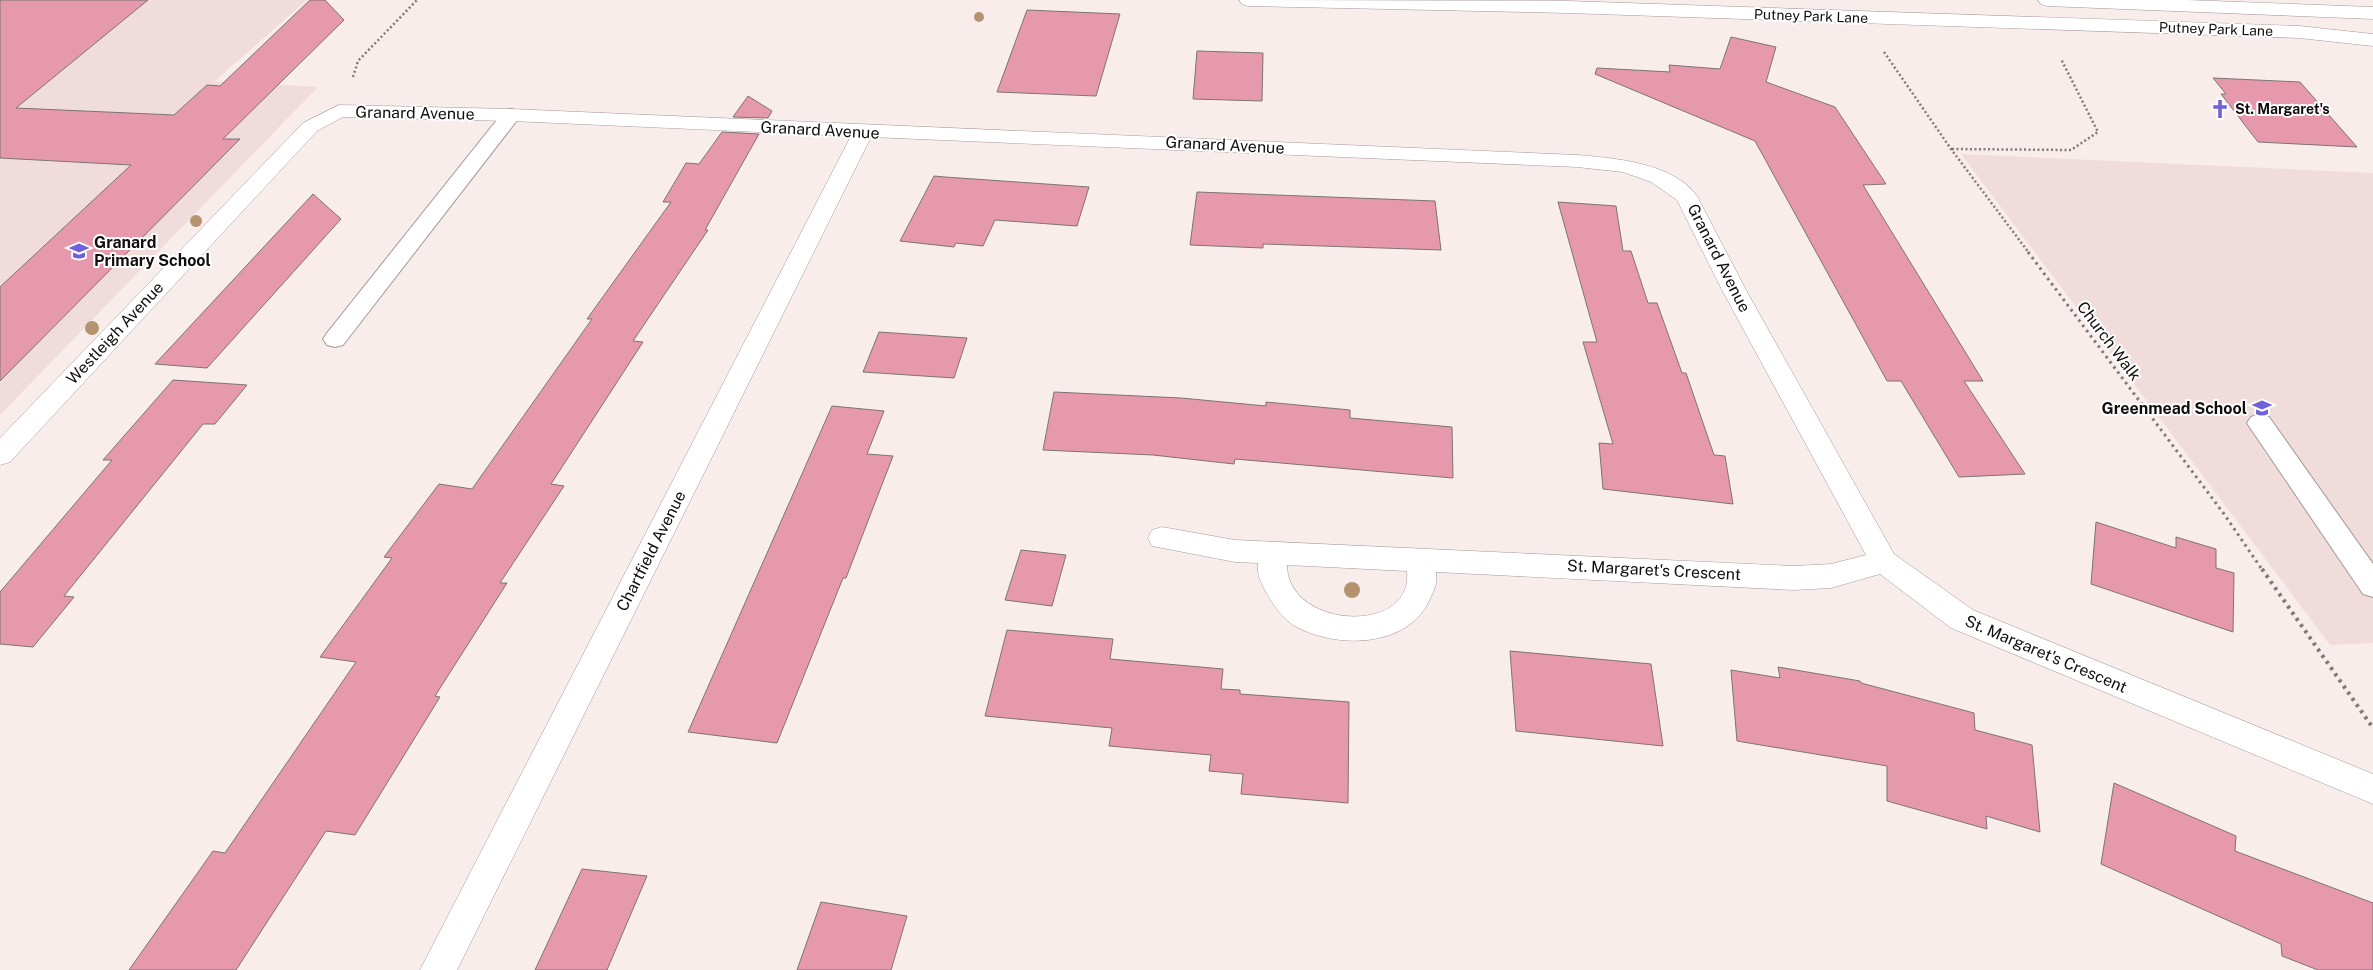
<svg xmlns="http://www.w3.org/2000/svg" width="2373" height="970" font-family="'Public Sans',sans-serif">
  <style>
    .built { fill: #f0dddb }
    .building { fill: #e699ac; stroke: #7d7375 }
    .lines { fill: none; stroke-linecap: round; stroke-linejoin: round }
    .service-casing { stroke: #a39897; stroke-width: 2 }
    .minor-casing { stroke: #a39897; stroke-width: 1 }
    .path-far2 { stroke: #807978; stroke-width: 2.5; stroke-dasharray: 2 2.5; stroke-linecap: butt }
    .path-far1 { stroke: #807978; stroke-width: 3; stroke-dasharray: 2.5 4; stroke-linecap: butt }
    .path { stroke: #807978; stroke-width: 4; stroke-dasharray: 3 4.5; stroke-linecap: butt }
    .service { fill: #fff; fill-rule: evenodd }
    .minor { fill: #fff; fill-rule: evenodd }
    .tree { fill: #b59371 }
    .labels { text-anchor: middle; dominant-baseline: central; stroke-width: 4; stroke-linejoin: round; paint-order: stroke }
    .far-street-label { font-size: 14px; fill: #110d0d; stroke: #fff }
    .far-poi-label { font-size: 14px; font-weight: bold; fill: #110d0d; stroke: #fff; text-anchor: start }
    .street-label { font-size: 16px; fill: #110d0d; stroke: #fff }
    .poi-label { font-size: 16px; font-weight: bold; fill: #110d0d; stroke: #fff; text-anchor: start }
  </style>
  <rect width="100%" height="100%" fill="#f9edec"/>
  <path class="built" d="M0,0H307L215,81L318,87L0,415Z
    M1961,154L2373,173V643L2330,645Z"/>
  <path class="building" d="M0,0H148L16,108L174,115L207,85L220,86L310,0H325L344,20L223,139H240L0,381V287L131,165L0,158Z
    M1027,10L1120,14L1096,96L997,92Z
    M1731,37L1776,47L1766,82L1835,107L1886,184L1863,185L1983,381H1964L2025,474L1959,477L1901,381H1887L1755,141L1595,74L1597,68L1670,72L1669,65L1720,69Z
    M1197,51L1263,53L1262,101L1193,99Z
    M2213,78L2300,82L2357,147L2258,142L2221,94H2226Z
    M748,96L772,111L768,118L733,117Z
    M722,132L759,134L705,230H708L633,341L643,342L551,484L564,486L500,583H507L435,696L440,697L355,835L326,831L236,970H129L213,851L225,853L356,662L320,657L392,558L384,557L439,484L472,489L592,319H587L671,202H663L686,163L699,164Z
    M934,176L945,177L1089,187L1077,226L995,220L983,246L956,243L954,247L900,241Z
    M1197,192L1435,201L1441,250L1263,244V248L1190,245Z
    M313,194L341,219L207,368L155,364Z
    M1558,202L1616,206L1623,251H1631L1648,303H1657L1682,373H1686L1714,455L1725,456L1733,504L1603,489L1599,443L1613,444L1583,342H1597Z
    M879,332L967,338L954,378L863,372Z
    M173,380L247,385L215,424H203L64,596L74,597L33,647L0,644V592L112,460H103Z
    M1054,392L1181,398L1266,406V402L1350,410V418L1452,427L1453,478L1235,459L1234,464L1153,455L1043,450Z
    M832,406L884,411L867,454L893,456L846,578H843L777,743L688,732Z
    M2096,522L2176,548V537L2216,549V568L2234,573L2233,632L2091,584Z
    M1021,550L1066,555L1052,606L1005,600Z
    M1007,630L1113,639L1110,659L1223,669L1221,689L1240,690V694L1349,702L1348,803L1241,794L1243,774L1209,771L1211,755L1109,746L1112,728L985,716Z
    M1510,651L1651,664L1663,746L1516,731Z
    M1778,667L1860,681L1861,683L1974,713L1975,730L2032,745L2040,832L1986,816L1987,829L1887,801V766L1737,741L1731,670L1780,678Z
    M2114,783L2236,836L2235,851L2373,903V970H2318L2282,956L2281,944L2101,864Z
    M582,869L647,876L607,970H535Z
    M821,902L907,916L891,970H797Z"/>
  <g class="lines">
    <g class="service-casing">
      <path id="service" d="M511,109L518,111L521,115L518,119L343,345L335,347L327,345L323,339L327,333L504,111Z
        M2260,414L2269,417L2373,564V597L2363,594L2251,429L2247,423L2251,417Z"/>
    </g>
    <g class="minor-casing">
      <path id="minor" d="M1239,0L1568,1L2299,26L2373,34V46L2299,38L1568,13L1248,6L1242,4Z
        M2038,0H2186L2373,7V19L2047,6L2041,4Z
        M339,105L511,109L1577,155C1614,158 1674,163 1697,196L1746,290L1894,554L1973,610L2373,774V804L1951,628L1880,574L1831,588L1794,590L1436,572C1438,584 1434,590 1429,601C1407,648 1336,649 1295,626C1282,618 1273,605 1266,592C1260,581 1257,575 1258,563L1235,562L1152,546L1148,538L1152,530L1162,527L1235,540L1794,566L1831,564L1866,555L1722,290L1677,200L1651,182L1623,172L1577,167L871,137L457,970H420L851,136L511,121L343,117L317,131L10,462L0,465V438L303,123ZM1287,565L1407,571C1414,636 1287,629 1287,565Z"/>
    </g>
    <path class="path-far2" d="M1884,52L1951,149L2029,253
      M353,77L358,61L417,0
      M1952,149L2071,150L2098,132L2061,59"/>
    <path class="path-far1" d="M2028,252L2224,514L2263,571"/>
    <path class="path" d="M2262,569L2373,728"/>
    <use href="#service" class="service"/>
    <use href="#minor" class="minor"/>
  </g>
  <g class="tree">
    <circle cx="979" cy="17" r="5"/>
    <circle cx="196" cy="221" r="6"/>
    <circle cx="92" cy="328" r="7"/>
    <circle cx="1352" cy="590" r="8"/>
  </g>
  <defs>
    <g id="church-bare" transform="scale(1.5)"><path d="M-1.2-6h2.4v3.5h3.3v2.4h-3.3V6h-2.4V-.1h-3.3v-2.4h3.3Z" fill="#7061db" stroke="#fff" stroke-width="2.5" paint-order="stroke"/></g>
    <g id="school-bare" transform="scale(1.5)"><path d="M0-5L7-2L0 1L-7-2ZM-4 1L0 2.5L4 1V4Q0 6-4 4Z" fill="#7061db" stroke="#fff" stroke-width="2.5" paint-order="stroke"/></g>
  </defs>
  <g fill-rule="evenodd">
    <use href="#church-bare" x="2220" y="109"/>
    <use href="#school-bare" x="79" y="251"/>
    <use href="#school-bare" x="2262" y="408"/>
  </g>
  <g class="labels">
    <g class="far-street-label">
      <text transform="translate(1811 16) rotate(2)">Putney Park Lane</text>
      <text transform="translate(2216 29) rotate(2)">Putney Park Lane</text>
    </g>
    <g class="far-poi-label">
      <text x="2235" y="109">St. Margaret's</text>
    </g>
    <g class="street-label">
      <text transform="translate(415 113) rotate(1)">Granard Avenue</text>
      <text transform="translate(820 130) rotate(3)">Granard Avenue</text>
      <text transform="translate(1225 145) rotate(3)">Granard Avenue</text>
      <text transform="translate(1719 258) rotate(63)">Granard Avenue</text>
      <text transform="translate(115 333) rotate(-47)">Westleigh Avenue</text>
      <text transform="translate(2109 341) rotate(53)">Church Walk</text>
      <text transform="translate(651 551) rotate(-63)">Chartfield Avenue</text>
      <text transform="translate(1654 570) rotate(3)">St. Margaret's Crescent</text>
      <text transform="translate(2046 654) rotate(23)">St. Margaret's Crescent</text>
    </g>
    <g class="poi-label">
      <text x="94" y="242">Granard<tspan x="94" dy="18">Primary School</tspan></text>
      <text x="2247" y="408" text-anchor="end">Greenmead School</text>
    </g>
  </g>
</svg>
